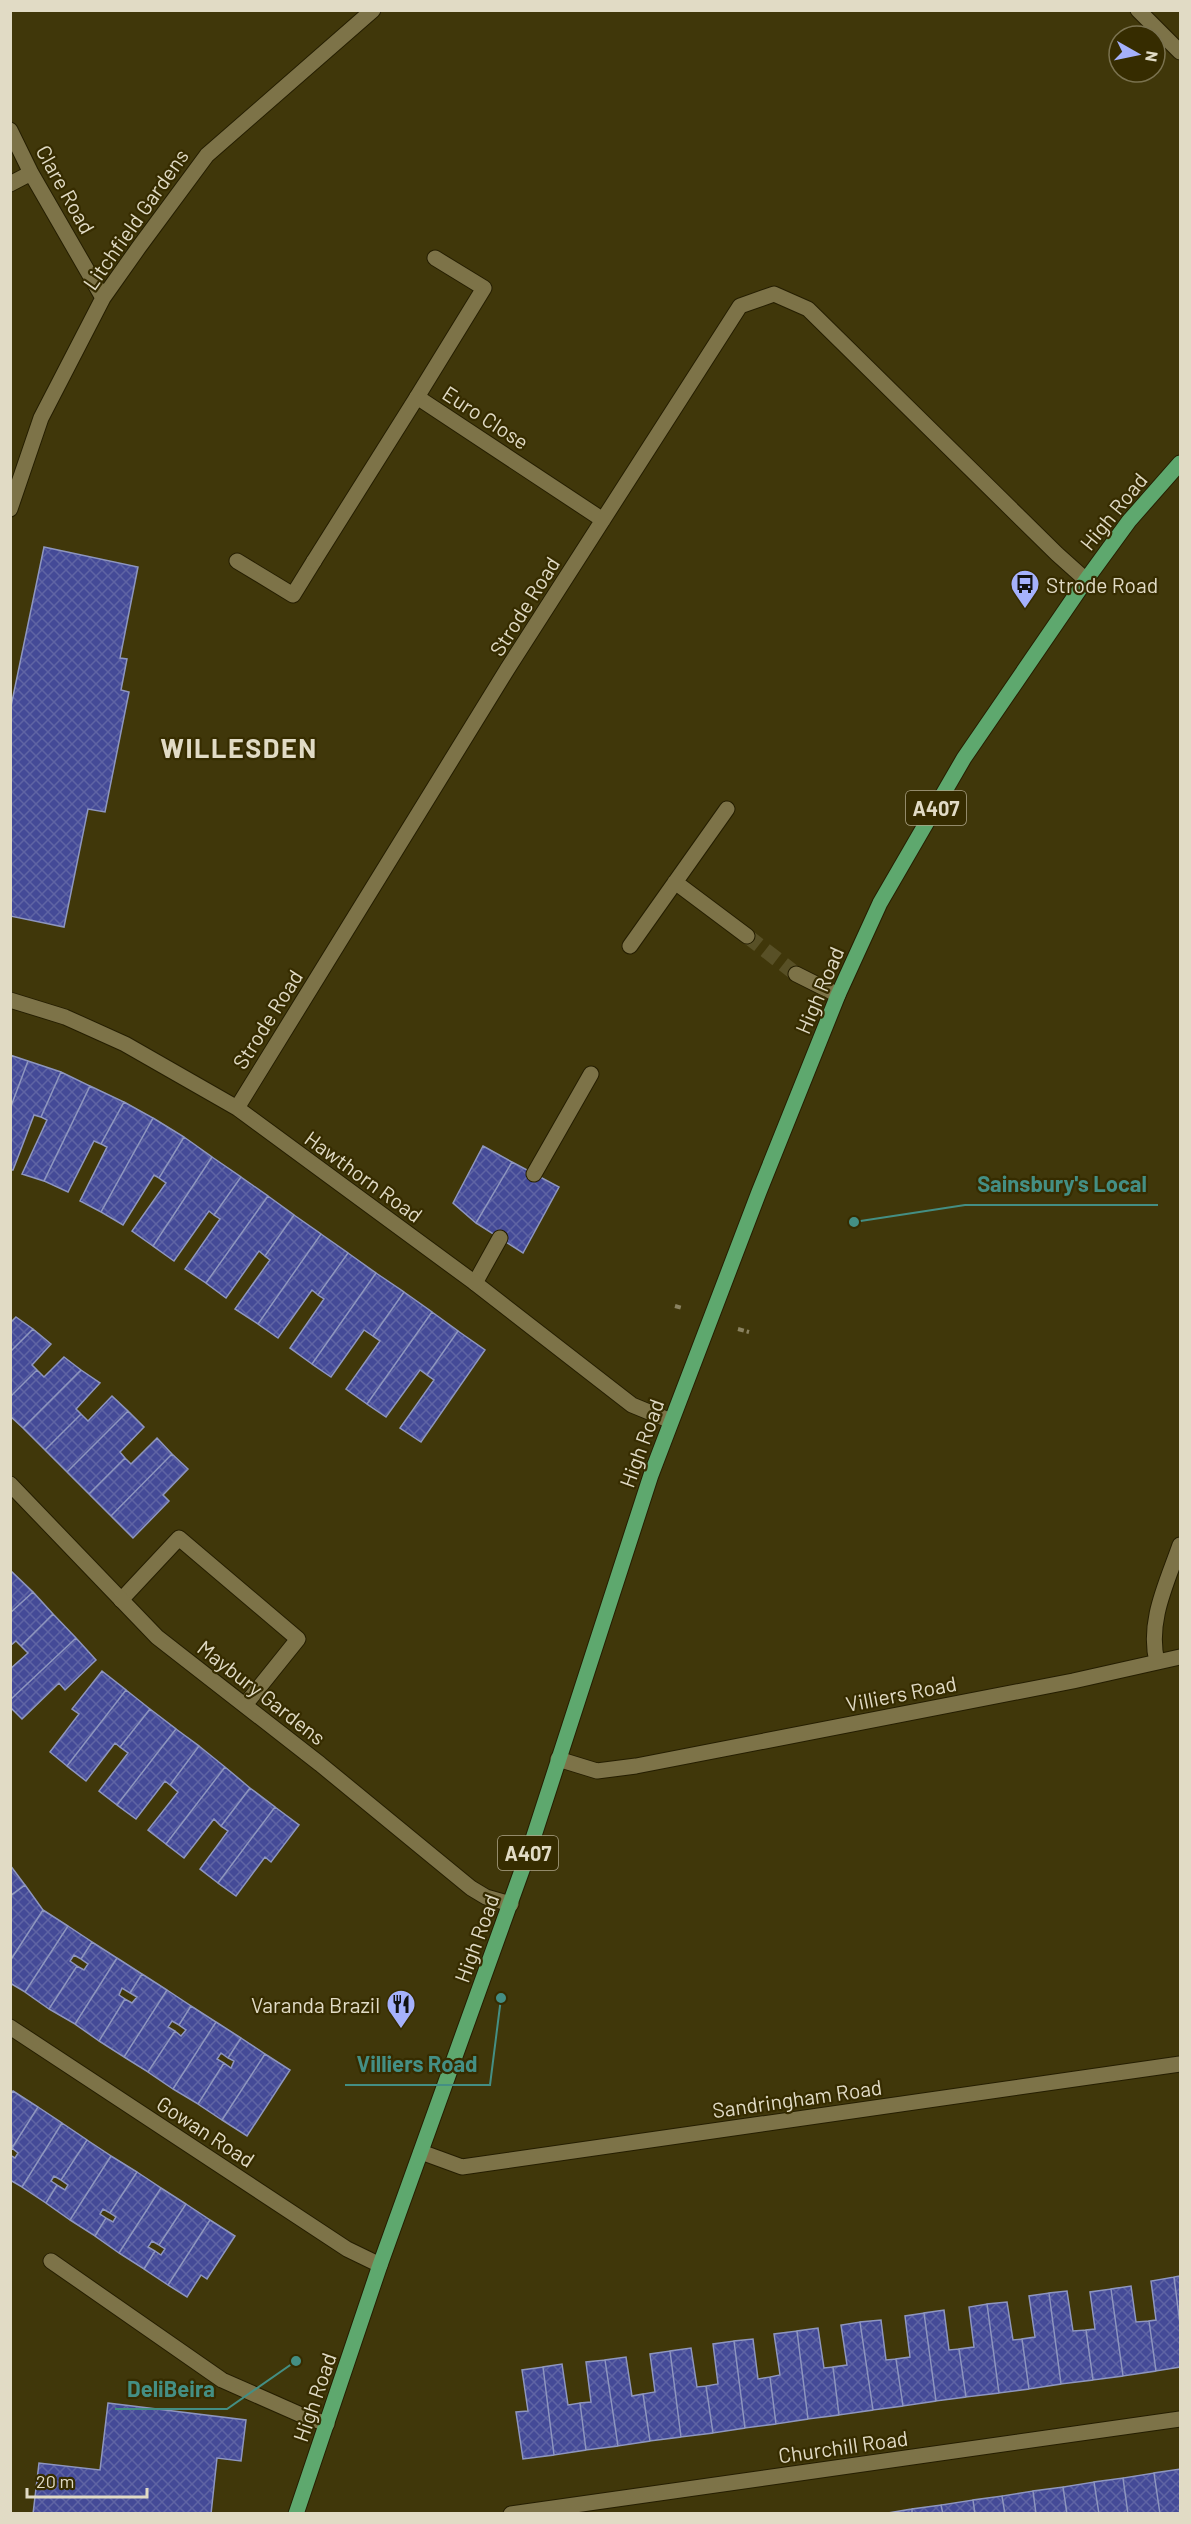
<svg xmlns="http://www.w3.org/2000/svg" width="1191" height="2524" font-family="Barlow,sans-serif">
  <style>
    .building { fill: url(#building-cross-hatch); stroke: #8e96bf; stroke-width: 1.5 }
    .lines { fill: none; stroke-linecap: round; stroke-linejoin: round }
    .street-tunnel { stroke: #585026; stroke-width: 15; stroke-dasharray: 15 8; stroke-linecap: butt }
    .lane-casing { stroke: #251e00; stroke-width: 17 }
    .street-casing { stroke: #251e00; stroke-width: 17 }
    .primary-casing { stroke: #251e00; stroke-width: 17 }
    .path { stroke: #8a8260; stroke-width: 4; stroke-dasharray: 6 3; stroke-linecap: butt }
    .lane { stroke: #7d7348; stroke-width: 15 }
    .street { stroke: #7d7348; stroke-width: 15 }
    .primary { stroke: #5ea86e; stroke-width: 15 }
    .labels { text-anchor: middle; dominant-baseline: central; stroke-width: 4.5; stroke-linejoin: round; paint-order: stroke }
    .shield { fill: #362c00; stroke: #aea68a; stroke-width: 1.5 }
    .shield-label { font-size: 20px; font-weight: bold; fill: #e1dbc5 }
    .street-label { font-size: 21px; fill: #e1dbc5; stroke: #362c00 }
    .poi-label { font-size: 21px; fill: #e1dbc5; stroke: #362c00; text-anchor: start }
    .district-label { font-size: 27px; font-weight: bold; letter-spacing: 1.5px; fill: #e1dbc5; stroke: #362c00 }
    .leader { fill: none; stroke: #448f84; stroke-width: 2 }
    .callout-dot { fill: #448f84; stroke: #362c00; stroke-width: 2 }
    .callout-label { font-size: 22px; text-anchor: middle; font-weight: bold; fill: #448f84; stroke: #362c00; stroke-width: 4.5; stroke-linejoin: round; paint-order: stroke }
  </style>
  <defs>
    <pattern id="building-cross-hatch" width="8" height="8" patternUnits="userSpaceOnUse" patternTransform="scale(1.5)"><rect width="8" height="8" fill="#444a97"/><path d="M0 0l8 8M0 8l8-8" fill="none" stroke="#5f64a4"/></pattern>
  </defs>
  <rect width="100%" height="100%" fill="#40370a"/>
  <path class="building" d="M44,547L138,567L120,658L127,659L121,690L129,692L105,812L88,809L64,927L10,916V711Z
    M10,1055L28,1061L10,1109Z
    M28,1061L61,1072L41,1117L34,1115L13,1170H10V1109Z
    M61,1072L90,1086L44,1181L22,1174L47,1120L41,1117Z
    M90,1086L124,1102L101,1144L94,1141L68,1192L44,1181Z
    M124,1102L153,1118L101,1212L80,1201L107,1147L101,1144Z
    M153,1118L184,1137L159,1178L154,1175L123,1225L101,1212Z
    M184,1137L212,1157L153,1246L132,1231L166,1183L159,1178Z
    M483,1146L512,1162L476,1223L453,1203Z
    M212,1157L241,1177L214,1215L209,1211L174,1261L153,1246Z
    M512,1162L559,1187L523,1253L476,1223Z
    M241,1177L268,1196L206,1283L185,1269L220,1219L214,1215Z
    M268,1196L294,1215L265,1256L259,1251L226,1298L206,1283Z
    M294,1215L321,1234L258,1324L235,1309L270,1260L265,1256Z
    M321,1234L348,1253L318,1295L312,1290L278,1338L258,1324Z
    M348,1253L376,1273L312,1364L290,1348L324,1299L318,1295Z
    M376,1273L404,1292L373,1336L364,1330L331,1377L312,1364Z
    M404,1292L432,1312L367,1404L346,1389L380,1341L373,1336Z
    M432,1312L458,1331L427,1375L420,1370L386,1417L367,1404Z
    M16,1317L33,1329L10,1352V1323Z
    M33,1329L51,1344L32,1365L37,1370L10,1397V1352Z
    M458,1331L485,1350L421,1442L400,1428L434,1380L427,1375Z
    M64,1357L81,1370L23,1428L10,1416V1397L37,1370L44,1377Z
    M81,1370L100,1383L76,1409L81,1414L45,1450L23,1428Z
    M112,1396L128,1411L67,1472L45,1450L81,1414L88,1421Z
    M128,1411L144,1427L120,1452L125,1458L89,1494L67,1472Z
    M157,1438L172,1454L111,1516L89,1494L125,1458L131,1464Z
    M172,1454L188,1469L163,1495L169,1501L133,1538L111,1516Z
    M10,1570L33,1592L10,1613Z
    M33,1592L53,1614L21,1646L16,1641L10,1646V1613Z
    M53,1614L76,1638L10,1700V1669L28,1653L21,1646Z
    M76,1638L96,1660L65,1690L59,1683L22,1719L10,1707V1700Z
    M102,1671L126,1690L67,1766L50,1752L79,1714L72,1709Z
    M126,1690L150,1709L120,1747L115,1743L86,1781L67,1766Z
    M150,1709L176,1729L117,1805L99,1791L128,1753L120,1747Z
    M176,1729L199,1746L170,1785L165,1781L136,1819L117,1805Z
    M199,1746L225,1767L166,1844L148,1830L178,1792L170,1785Z
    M225,1767L250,1788L221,1826L214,1819L184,1858L166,1844Z
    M250,1788L275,1807L218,1883L200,1869L228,1831L221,1826Z
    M275,1807L299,1825L271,1862L265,1857L236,1896L218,1883Z
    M10,1865L25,1885L10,1896Z
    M25,1885L43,1910L10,1961V1896Z
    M43,1910L68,1926L25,1992L10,1983V1961Z
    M68,1926L92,1942L81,1959L74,1955L70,1961L77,1966L49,2009L25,1992Z
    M92,1942L117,1958L75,2024L49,2009L77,1966L84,1970L88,1964L81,1959Z
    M117,1958L142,1974L130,1993L122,1988L119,1995L125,1999L99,2041L75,2024Z
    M142,1974L167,1990L124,2057L99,2041L125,1999L132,2003L137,1997L130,1993Z
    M167,1990L191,2006L179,2025L172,2021L168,2027L175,2031L148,2072L124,2057Z
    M191,2006L216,2022L173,2089L148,2072L175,2031L181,2036L186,2030L179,2025Z
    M216,2022L241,2038L228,2058L221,2053L217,2059L224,2063L198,2104L173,2089Z
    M241,2038L265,2054L222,2120L198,2104L224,2063L231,2068L234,2061L228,2058Z
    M265,2054L290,2070L247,2136L222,2120Z
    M13,2091L38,2107L12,2148L10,2095Z
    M38,2107L62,2123L22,2187L10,2180V2155L15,2158L18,2153L12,2148Z
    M62,2123L87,2140L61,2180L54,2176L51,2181L57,2185L46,2203L22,2187Z
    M87,2140L111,2156L70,2220L46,2203L57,2185L65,2190L68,2185L61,2180Z
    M111,2156L137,2172L110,2213L103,2209L100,2214L106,2218L95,2236L70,2220Z
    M137,2172L161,2188L119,2253L95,2236L106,2218L113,2222L116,2217L110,2213Z
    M161,2188L186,2204L159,2245L152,2241L148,2247L155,2251L144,2269L119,2253Z
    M186,2204L210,2220L168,2285L144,2269L155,2251L161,2255L165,2249L159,2245Z
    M210,2220L235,2236L207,2279L201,2275L187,2297L168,2285Z
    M1180,2276V2324L1174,2277Z
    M1174,2277L1180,2324V2367L1156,2371L1149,2321L1156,2320L1151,2281Z
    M1131,2286L1136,2322L1149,2321L1156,2371L1123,2376L1111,2289Z
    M1111,2289L1123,2376L1093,2380L1086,2330L1095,2329L1090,2292Z
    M1067,2291L1073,2331L1086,2330L1093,2380L1061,2384L1049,2293Z
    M1049,2293L1061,2384L1029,2389L1022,2339L1035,2337L1029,2296Z
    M1007,2302L1013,2340L1022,2339L1029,2389L999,2393L987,2304Z
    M987,2304L999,2393L966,2397L959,2349L974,2347L969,2307Z
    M944,2310L949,2350L959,2349L966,2397L936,2401L924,2313Z
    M924,2313L936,2401L903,2406L896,2359L910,2357L905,2316Z
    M881,2320L886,2360L896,2359L903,2406L873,2410L860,2322Z
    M860,2322L873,2410L839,2415L833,2367L847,2365L841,2325Z
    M818,2328L824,2368L833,2367L839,2415L808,2419L797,2331Z
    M797,2331L808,2419L776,2424L770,2377L780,2375L774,2334Z
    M753,2339L758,2379L770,2377L776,2424L745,2428L734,2341Z
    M734,2341L745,2428L713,2433L706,2386L718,2384L713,2344Z
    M691,2348L697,2387L706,2386L713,2433L681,2437L670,2351Z
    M670,2351L681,2437L650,2441L643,2394L655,2392L650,2354Z
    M626,2357L632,2396L643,2394L650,2441L618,2446L605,2360Z
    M605,2360L618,2446L586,2450L580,2403L591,2402L586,2362Z
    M562,2364L568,2405L580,2403L586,2450L554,2455L543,2367Z
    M543,2367L554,2455L523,2459L516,2412L528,2411L522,2370Z
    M108,2403L246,2420L241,2461L217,2458L211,2514H33L39,2463L100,2470Z
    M1180,2469V2514H1160L1154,2473Z
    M1154,2473L1160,2514H1128L1123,2478Z
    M1123,2478L1128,2514H1099L1094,2482Z
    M1094,2482L1099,2514H1067L1063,2487Z
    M1063,2487L1067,2514H1036L1033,2491Z
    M1033,2491L1036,2514H1005L1002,2496Z
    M1002,2496L1005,2514H975L973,2500Z
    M973,2500L975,2514H943L941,2505Z
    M941,2505L943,2514H912V2509Z
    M912,2509V2514H882Z"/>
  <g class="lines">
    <path class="street-tunnel" d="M747,936L796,974"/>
    <g class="lane-casing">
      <path id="lane" d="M417,397L484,288L435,258
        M237,561L293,595L314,561
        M534,1174L591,1074
        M475,1283L500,1238
        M121,1600L179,1538L298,1639L245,1705
        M51,2261L222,2380L299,2414L327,2424"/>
    </g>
    <g class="street-casing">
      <path id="street" d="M1138,10L1180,52
        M10,130L31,173L103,298
        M10,184L31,173
        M10,509L41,418L103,298L139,247L207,155L373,10
        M314,561L417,397L603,520
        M675,882L747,936
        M630,946L727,809
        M796,974L838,995
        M10,1000L65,1017L125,1044L237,1108L475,1283L632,1405L671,1421
        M237,1108L508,668L740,306L774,294L808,309L1057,554L1086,580
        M10,1484L157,1637L320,1764L471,1888L486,1897L511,1904
        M1157,1662C1147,1621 1167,1583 1180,1545
        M558,1759L597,1771L636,1766L1073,1681L1180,1657
        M10,2027L347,2249L380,2265
        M421,2152L462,2167L1180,2064
        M511,2514L1180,2419"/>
    </g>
    <g class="primary-casing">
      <path id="primary" d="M296,2514L380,2265L530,1848L651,1475L759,1192L838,995L880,903L964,758L1086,580L1129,521L1180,463"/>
    </g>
    <path class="path" d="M675,1306L682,1308
      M738,1329L749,1332"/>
    <use href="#lane" class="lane"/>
    <use href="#street" class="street"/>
    <use href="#primary" class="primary"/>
  </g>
  <defs>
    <g id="bus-pin" transform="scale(1.5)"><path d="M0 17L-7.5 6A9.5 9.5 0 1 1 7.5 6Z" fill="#a5b1fc" stroke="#362c00"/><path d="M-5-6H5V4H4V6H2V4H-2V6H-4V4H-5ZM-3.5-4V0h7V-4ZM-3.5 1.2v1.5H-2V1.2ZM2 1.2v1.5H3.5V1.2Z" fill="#111"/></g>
    <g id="restaurant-pin" transform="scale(1.5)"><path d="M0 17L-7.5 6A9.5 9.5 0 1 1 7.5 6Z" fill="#a5b1fc" stroke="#362c00"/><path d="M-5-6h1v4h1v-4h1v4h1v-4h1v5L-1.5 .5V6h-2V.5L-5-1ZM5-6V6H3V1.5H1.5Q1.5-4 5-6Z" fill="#111"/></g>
  </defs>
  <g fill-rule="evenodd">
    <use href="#bus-pin" x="1025" y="584"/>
    <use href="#restaurant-pin" x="401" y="2004"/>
  </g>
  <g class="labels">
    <g class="shield">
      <rect x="906" y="791" width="60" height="34" rx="4.5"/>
      <rect x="498" y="1836" width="60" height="34" rx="4.5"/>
    </g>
    <g class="shield-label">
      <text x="936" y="808">A407</text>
      <text x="528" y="1853">A407</text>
    </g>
    <g class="street-label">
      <text transform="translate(66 189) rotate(61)">Clare Road</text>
      <text transform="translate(135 219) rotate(-55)">Litchfield Gardens</text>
      <text transform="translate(486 417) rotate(33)">Euro Close</text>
      <text transform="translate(1113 511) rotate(-51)">High Road</text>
      <text transform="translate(524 606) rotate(-58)">Strode Road</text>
      <text transform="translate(819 990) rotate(-67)">High Road</text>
      <text transform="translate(267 1019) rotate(-58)">Strode Road</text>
      <text transform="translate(364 1176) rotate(36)">Hawthorn Road</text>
      <text transform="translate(641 1443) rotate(-70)">High Road</text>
      <text transform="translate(262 1692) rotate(38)">Maybury Gardens</text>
      <text transform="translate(901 1693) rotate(-11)">Villiers Road</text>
      <text transform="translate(476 1938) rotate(-70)">High Road</text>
      <text transform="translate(797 2098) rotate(-8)">Sandringham Road</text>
      <text transform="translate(206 2131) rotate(33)">Gowan Road</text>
      <text transform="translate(314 2397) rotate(-71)">High Road</text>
      <text transform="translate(843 2446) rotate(-8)">Churchill Road</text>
    </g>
    <g class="poi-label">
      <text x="1046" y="584">Strode Road</text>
      <text x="380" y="2004" text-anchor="end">Varanda Brazil</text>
    </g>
    <g class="district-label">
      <text x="239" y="747">WILLESDEN</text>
    </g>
  </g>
  <path class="leader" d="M854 1222L965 1205H1158M501 1998L490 2085H345M296 2361L227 2409H115"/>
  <g class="callout-dot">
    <circle cx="854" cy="1222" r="6"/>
    <circle cx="501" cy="1998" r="6"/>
    <circle cx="296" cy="2361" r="6"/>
  </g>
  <g class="callout-label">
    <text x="1062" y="1192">Sainsbury's Local</text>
    <text x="417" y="2072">Villiers Road</text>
    <text x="171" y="2397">DeliBeira</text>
  </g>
  <rect width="1191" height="2524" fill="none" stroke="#e1dbc5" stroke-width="24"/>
  <g transform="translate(1137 54) rotate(99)"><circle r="28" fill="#362c00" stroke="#7a724f" stroke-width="1.5"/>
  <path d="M0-4.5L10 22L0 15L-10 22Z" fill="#a5b1fc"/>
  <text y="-9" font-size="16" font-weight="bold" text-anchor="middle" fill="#e1dbc5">N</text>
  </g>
  <path d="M27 2488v9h120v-9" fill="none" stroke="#e1dbc5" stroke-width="3"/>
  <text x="36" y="2488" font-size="18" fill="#e1dbc5" stroke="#362c00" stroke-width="4.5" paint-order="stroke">20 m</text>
</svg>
